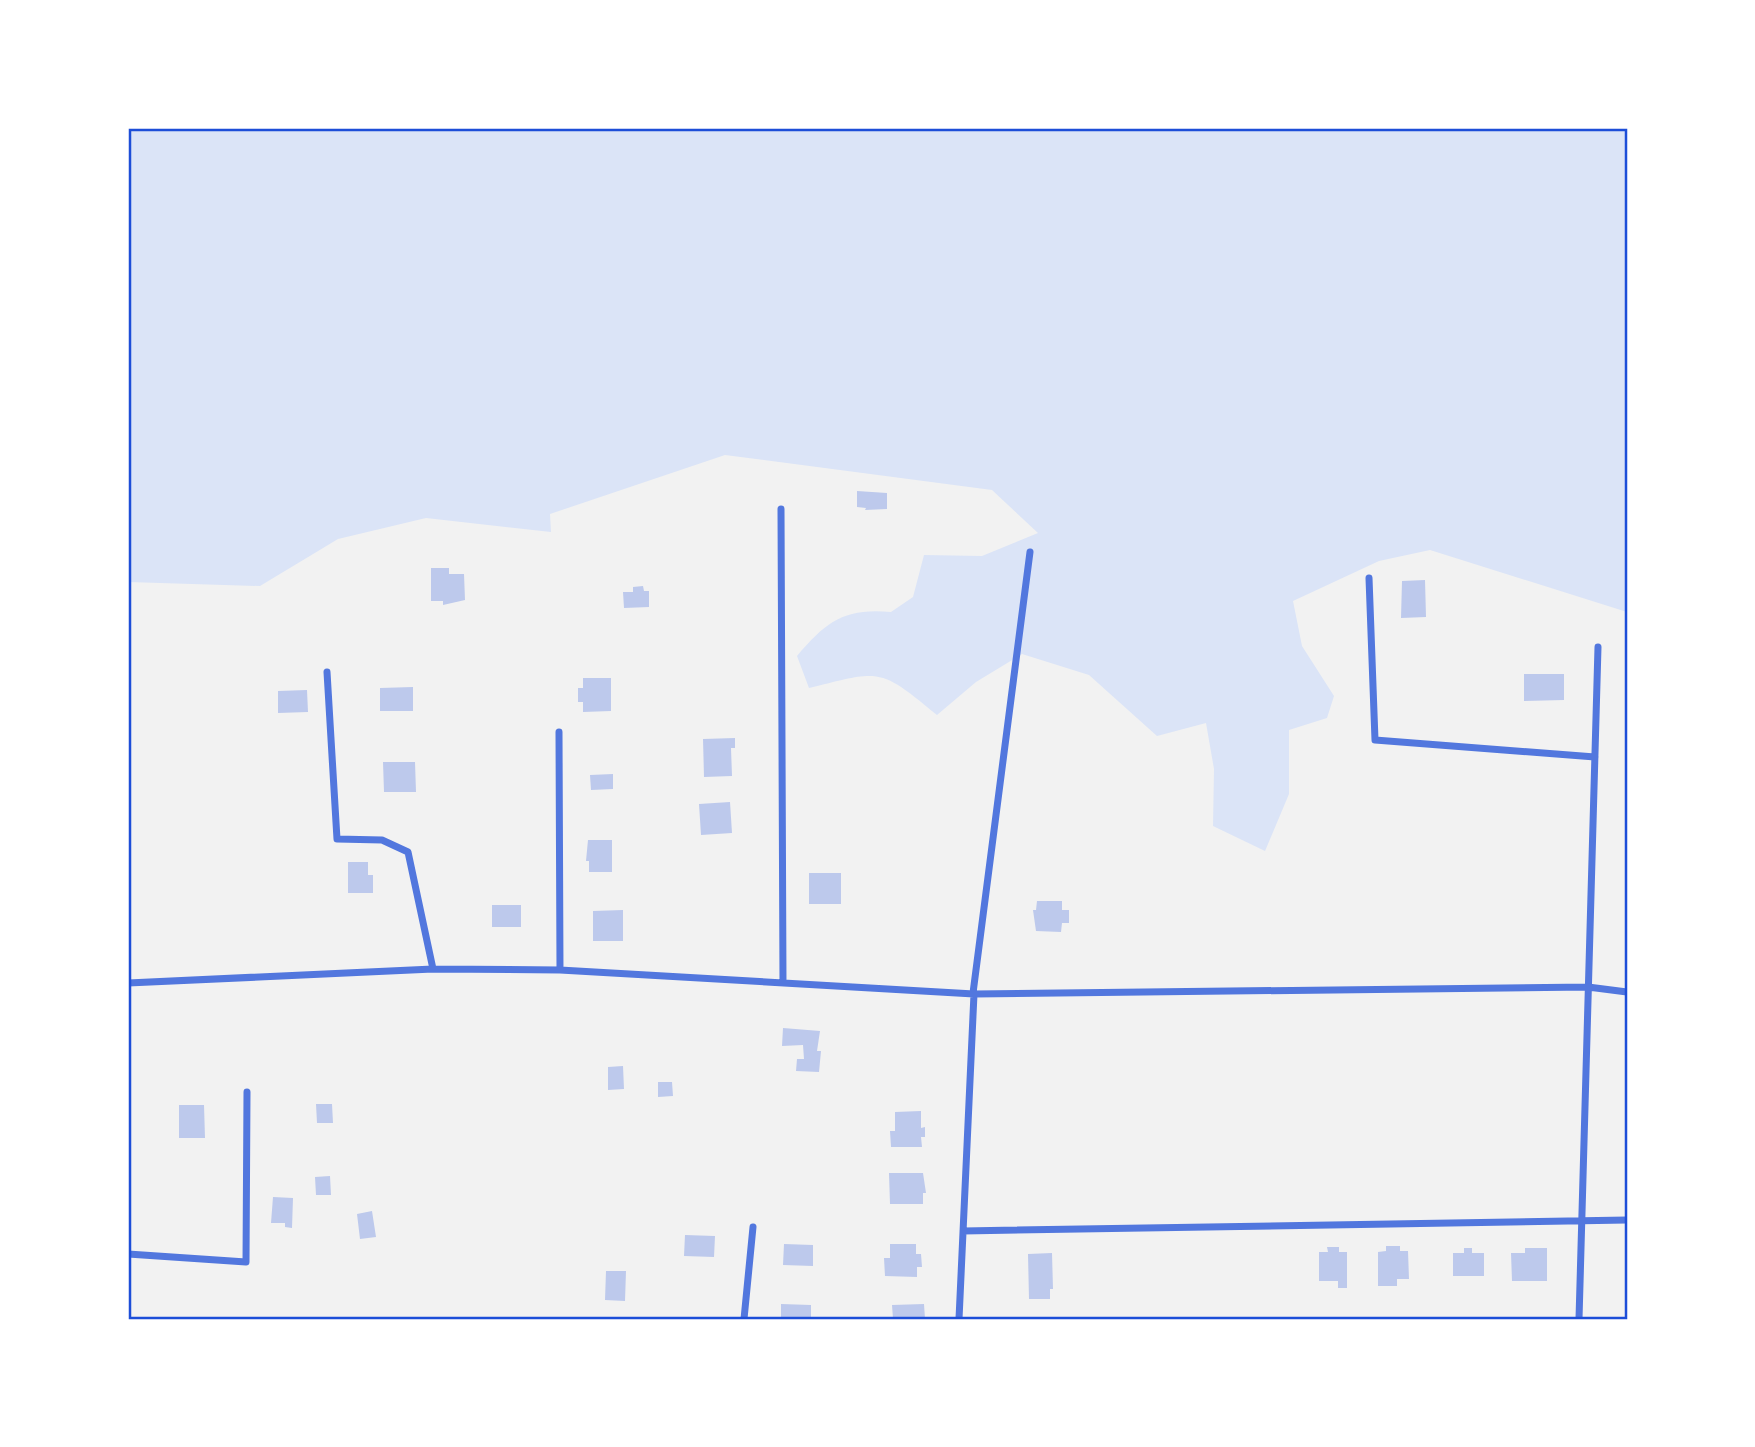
<svg xmlns="http://www.w3.org/2000/svg" width="1755" height="1447" font-family="'DM Sans',sans-serif">
  <style>
    .green { fill: #dbe4f7 }
    .building { fill: #bdc9ec }
    .lines { fill: none; stroke-linecap: round; stroke-linejoin: round }
    .minor { stroke: #5277de; stroke-width: 7 }
    .neatline { fill: none; stroke: #1d4ed8; stroke-width: 2.5 }
  </style>
  <rect width="100%" height="100%" fill="#f2f2f2"/>
  <path class="green" d="M128,128H1627V612L1430,550L1379,561L1293,601L1302,646L1334,696L1327,718L1289,730V794L1265,851L1213,826L1214,769L1206,723L1157,736L1089,675L1022,654L976,682L937,715C879,667 881,670 809,688L797,656C827,621 844,608 891,612L913,597L924,555L982,556L1038,533L992,490L725,455L550,514L551,532L426,518L338,539L260,586L128,582Z"/>
  <path class="building" d="M857,491L887,493V509L865,510L866,508L857,507Z
    M431,568H449V574H464L465,600L443,605V601H431Z
    M1425,580L1426,617L1401,618L1402,581Z
    M643,586L644,591H649V607L624,608L623,592H633V587Z
    M1524,674H1564V700L1524,701Z
    M583,678H611V711L583,712V702H578V688H583Z
    M413,687V711H380V688Z
    M307,690L308,712L278,713V691Z
    M735,738V748H731L732,776L704,777L703,739Z
    M383,762H415L416,792H384Z
    M613,774V789L591,790L590,775Z
    M730,802L732,833L701,835L699,804Z
    M588,840H612V872H589V861H586Z
    M348,862H368V875H373V893H348Z
    M809,873H841V904H809Z
    M1037,901H1062V910H1069V923H1062L1061,932L1036,931L1033,910H1036Z
    M492,905H521V927H492Z
    M623,910V941H593V911Z
    M783,1028L820,1031L817,1051H821L819,1072L796,1071L797,1059H804L803,1045L782,1046Z
    M623,1066L624,1089L608,1090V1067Z
    M658,1082H672L673,1096L658,1097Z
    M316,1104H332L333,1123H317Z
    M179,1105H204L205,1138H179Z
    M921,1111V1128L925,1127V1137H921L922,1147H891L890,1131H895V1112Z
    M889,1173H923L926,1193H923V1204H890Z
    M330,1176L331,1195H316L315,1177Z
    M273,1197L293,1198L292,1228L285,1227V1223H271Z
    M372,1211L376,1237L360,1239L357,1214Z
    M685,1235L715,1236L714,1257L684,1256Z
    M784,1244L813,1245V1266L783,1265Z
    M890,1244H916V1254H921L922,1267H917V1277L885,1276L884,1258H890Z
    M1386,1246H1400V1251H1408L1409,1279H1397V1286H1378V1252L1386,1251Z
    M1327,1247H1339V1252H1347V1288H1338V1281H1319V1252H1328Z
    M1464,1248H1472V1253H1484V1276H1453V1253H1464Z
    M1525,1248H1547V1281H1512L1511,1253H1525Z
    M1052,1253L1053,1289H1050V1299H1029L1028,1254Z
    M606,1271H626L625,1301L605,1300Z
    M781,1304L811,1305V1319H781Z
    M924,1304L925,1319H893L892,1305Z"/>
  <g class="lines">
    <path class="minor" d="M781,509L783,982
      M1369,578L1375,740L1595,757
      M327,672L337,839L382,840L408,852L433,969
      M559,732L560,970
      M128,983L433,969L560,970L974,994L1588,987L1627,992
      M973,993L1030,552
      M963,1231L1627,1220
      M128,1254L246,1262L247,1092
      M744,1319L753,1227
      M959,1319L974,994
      M1579,1319L1598,647"/>
  </g>
  <rect width="1755" height="1447" fill="none" stroke="#ffffff" stroke-width="259"/>
  <rect x="130" y="130" width="1496" height="1188" class="neatline"/>
</svg>
